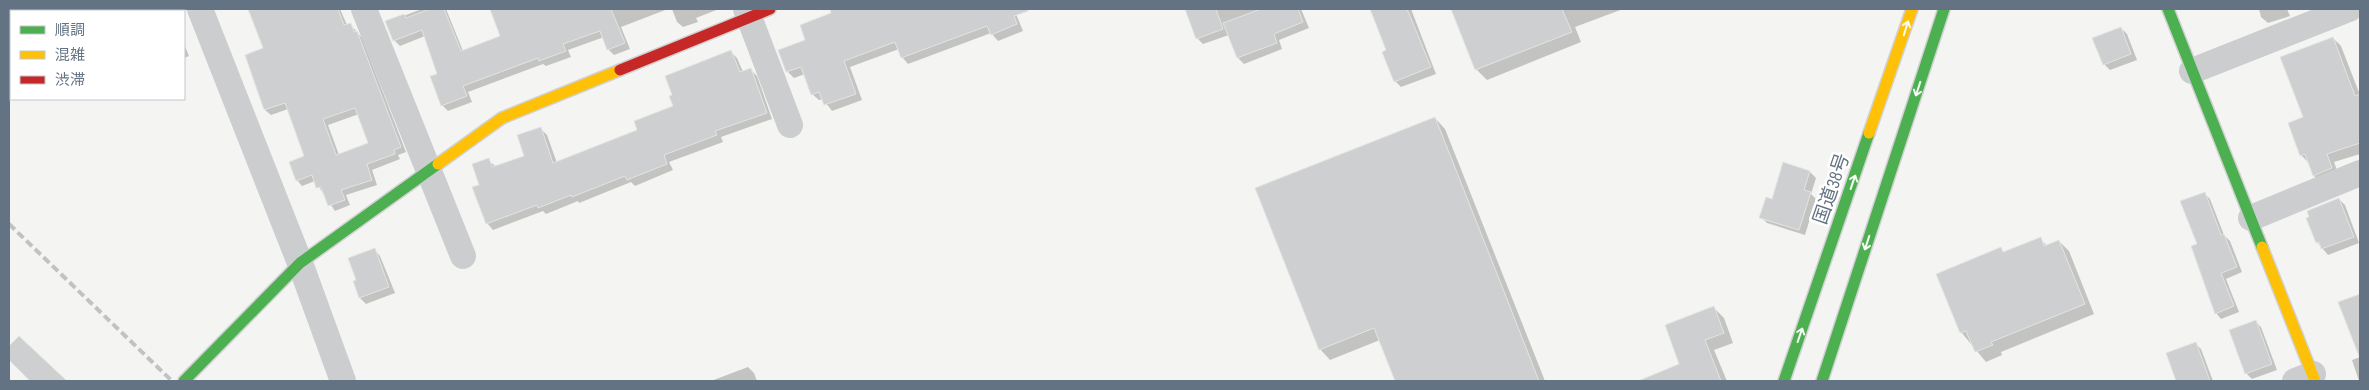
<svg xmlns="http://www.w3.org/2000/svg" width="2369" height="390" font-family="'Sofia Sans Condensed','Noto Sans JP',sans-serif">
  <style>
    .shadow { fill: #0003; fill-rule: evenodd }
    .building { fill: #cecfd0; stroke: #e4e4e2; fill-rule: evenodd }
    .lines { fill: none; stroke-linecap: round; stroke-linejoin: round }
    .fast-casing { stroke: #d0d1d2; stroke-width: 14 }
    .slow-casing { stroke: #d0d1d2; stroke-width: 14 }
    .jam-casing { stroke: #d0d1d2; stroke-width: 14 }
    .street { stroke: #cccdce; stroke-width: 26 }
    .fast { stroke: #4caf50; stroke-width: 11 }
    .slow { stroke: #ffc107; stroke-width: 11 }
    .jam { stroke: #c62828; stroke-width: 11 }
    .rail { stroke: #c1c3c3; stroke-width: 4; stroke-dasharray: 8 4; stroke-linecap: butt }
    .oneway { stroke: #f6fbf6 }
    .labels { text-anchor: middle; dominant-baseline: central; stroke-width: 5; stroke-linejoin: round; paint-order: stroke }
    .street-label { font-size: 19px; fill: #647383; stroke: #fff }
  </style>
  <rect width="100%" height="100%" fill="#f4f4f3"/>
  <path class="shadow" d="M139,9H170L171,11H140Z
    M249,9H340L347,25L350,24L362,38L406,152L398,155L400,159L372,170L377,185L346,195L350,205L335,211L315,181L302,186L297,180L306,157L288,109L271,115L265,110L246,56L265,49ZM359,114L370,143L339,155L328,125Z
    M422,9H446L463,51L501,37L491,9H668L621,27L630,49L614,55L608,49L604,37L568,50L571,57L546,66L543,64L468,92L472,102L448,111L442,105L439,74L425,36L400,46L394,40L387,22Z
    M672,9H719L696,18L698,22L683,27L677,22Z
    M846,9H892L894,15L911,9H1014L1023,31L998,41L991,33L908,64L902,57L899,49L850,67L862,100L832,111L823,99L819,100L812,94L805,74L794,78L787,71L807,41L801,25Z
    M1187,9H1301L1309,28L1279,40L1282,49L1244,64L1238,58L1229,35L1203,44L1197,38Z
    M1371,9H1411L1436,74L1401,87L1395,81L1387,51Z
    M1452,9H1623L1575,27L1581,42L1487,80L1476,69Z
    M2259,9H2287L2290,16L2268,23L2261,17Z
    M2121,28L2127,34L2137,60L2110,70L2104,64Z
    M2333,38L2341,46L2360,95V154L2334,162L2339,176L2322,184L2314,176L2310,164L2301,155L2305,118Z
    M184,44L189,56L184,58Z
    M731,52L737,58L743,72L751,70L757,76L772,119L721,137L723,142L669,162L673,170L635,186L631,182L579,203L578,201L546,214L543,211L493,230L487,223L481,185L488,160L495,166L526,157L540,128L547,135L557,163L639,131L674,106Z
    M1435,118L1445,129L1545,381H1396L1380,340L1330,360L1320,349Z
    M1810,172L1816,178L1811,194L1816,199L1805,235L1767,223L1761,217L1772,201Z
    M2204,193L2210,199L2224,235L2230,241L2242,272L2226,279L2239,312L2221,319L2216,313L2199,245Z
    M2339,199L2345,205L2359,243L2328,255L2317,242Z
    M2040,239L2047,246L2059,241L2069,251L2094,314L2001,352L2002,355L1986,362L1961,332L2001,249L2005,253Z
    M374,249L380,256L395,293L366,304L360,298L358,281Z
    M2360,295V357L2340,303Z
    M1714,308L1724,318L1733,343L1714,350L1727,381H1638L1681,365Z
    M2255,321L2261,327L2277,370L2252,379L2246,373Z
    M2195,343L2201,349L2213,381H2177L2168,353Z
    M2360,357V381H2359L2352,360Z
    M748,367L754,373L757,381H711Z"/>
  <path class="building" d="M248,9H338L344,25L351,23L354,32L357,31L401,147L394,150L395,154L367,164L372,180L341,190L345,200L328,206L321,187L316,188L312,175L296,181L289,162L304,156L285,103L264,110L245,55L263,48ZM355,108L368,143L336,155L323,119Z
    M430,9H444L461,51L500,36L490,9H611L625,43L607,50L600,31L563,44L566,51L539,61L538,58L463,86L467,96L441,106L430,76L437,74L422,30L393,41L385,21L404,14L406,18Z
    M830,9H1027L1028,11L1014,16L1017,24L991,35L987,26L901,58L895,42L844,61L856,94L824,105L819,92L811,95L801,67L786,72L778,50L805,40L800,25L831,13Z
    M1185,9H1216L1223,29L1196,39Z
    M1261,9H1298L1303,22L1274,34L1277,43L1237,58L1223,23Z
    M1370,9H1407L1431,67L1394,82L1382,52L1386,50Z
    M1451,9H1562L1572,32L1475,70Z
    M2121,27L2131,54L2103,65L2092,38Z
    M2333,37L2355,96L2360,94V143L2327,154L2332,168L2313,176L2305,154L2300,156L2288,123L2303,117L2280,57Z
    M731,50L740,72L751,68L767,113L715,131L717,135L664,155L667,164L627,180L625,176L572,197L571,195L538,208L537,205L486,224L472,187L479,185L472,164L489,158L492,167L524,156L517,135L541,127L553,163L637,130L634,121L673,106L669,96L672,95L665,76Z
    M1435,117L1505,294L1539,381H1395L1374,328L1319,350L1255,188Z
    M1783,162L1810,171L1804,190L1811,192L1799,230L1759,218L1766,197L1772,199Z
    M2205,192L2221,235L2224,234L2237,267L2221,273L2234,306L2215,314L2191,246L2197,244L2180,201Z
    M2339,198L2354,237L2321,249L2319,242L2316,243L2306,218L2309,217L2307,211Z
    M2041,237L2044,246L2059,240L2085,304L1991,342L1993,345L1975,352L1966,331L1960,333L1936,274L2001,247L2003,252Z
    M375,248L389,287L359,298L353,281L356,280L348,258Z
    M2360,294V356H2359L2338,302Z
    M1714,306L1724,333L1705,340L1721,381H1638L1679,364L1665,325Z
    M2256,320L2272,364L2245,374L2229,330Z
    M19,336L67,381H30L9,360V346Z
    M2196,342L2210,381H2176L2166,353Z"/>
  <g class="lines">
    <g class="fast-casing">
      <path id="fast" d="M2168,9L2262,247
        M184,381L300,263L438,164
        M1784,381L1869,133
        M1822,381L1944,9"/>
    </g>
    <g class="slow-casing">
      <path id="slow" d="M1869,133L1912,9
        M438,164L502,118L620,70
        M2262,247L2315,381"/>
    </g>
    <g class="jam-casing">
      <path id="jam" d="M620,70L770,9"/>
    </g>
    <path class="street" d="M200,9L300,263L343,381
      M364,9L463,256
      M746,9L790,125
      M2192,71L2349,9
      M2251,218L2360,173
      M2295,381L2313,374"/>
    <use href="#fast" class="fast"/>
    <use href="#slow" class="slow"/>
    <use href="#jam" class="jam"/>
    <path class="rail" d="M9,224L172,381"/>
  </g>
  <defs><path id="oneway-shaft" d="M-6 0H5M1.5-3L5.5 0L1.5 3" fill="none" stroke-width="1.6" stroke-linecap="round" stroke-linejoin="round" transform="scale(1.25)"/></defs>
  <g class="oneway">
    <use href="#oneway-shaft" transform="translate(1906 28) rotate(-73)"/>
    <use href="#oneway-shaft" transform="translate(1918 89) rotate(108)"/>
    <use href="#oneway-shaft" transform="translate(1853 182) rotate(-71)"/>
    <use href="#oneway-shaft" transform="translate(1867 243) rotate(108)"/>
    <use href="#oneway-shaft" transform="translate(1800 335) rotate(-71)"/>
  </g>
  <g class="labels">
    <g class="street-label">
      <text transform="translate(1832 189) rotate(-71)">国道38号</text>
    </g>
  </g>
  <rect width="2369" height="390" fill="none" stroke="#647383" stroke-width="20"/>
  <rect x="10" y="10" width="175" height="90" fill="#ffffff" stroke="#c1c7cd"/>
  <rect x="20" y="26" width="25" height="8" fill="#4caf50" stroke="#c1c7cd"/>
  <text x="55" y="35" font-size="15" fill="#647383">順調</text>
  <rect x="20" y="51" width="25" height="8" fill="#ffc107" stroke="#c1c7cd"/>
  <text x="55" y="60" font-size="15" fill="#647383">混雑</text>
  <rect x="20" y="76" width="25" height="8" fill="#c62828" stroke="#c1c7cd"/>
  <text x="55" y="85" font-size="15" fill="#647383">渋滞</text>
</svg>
